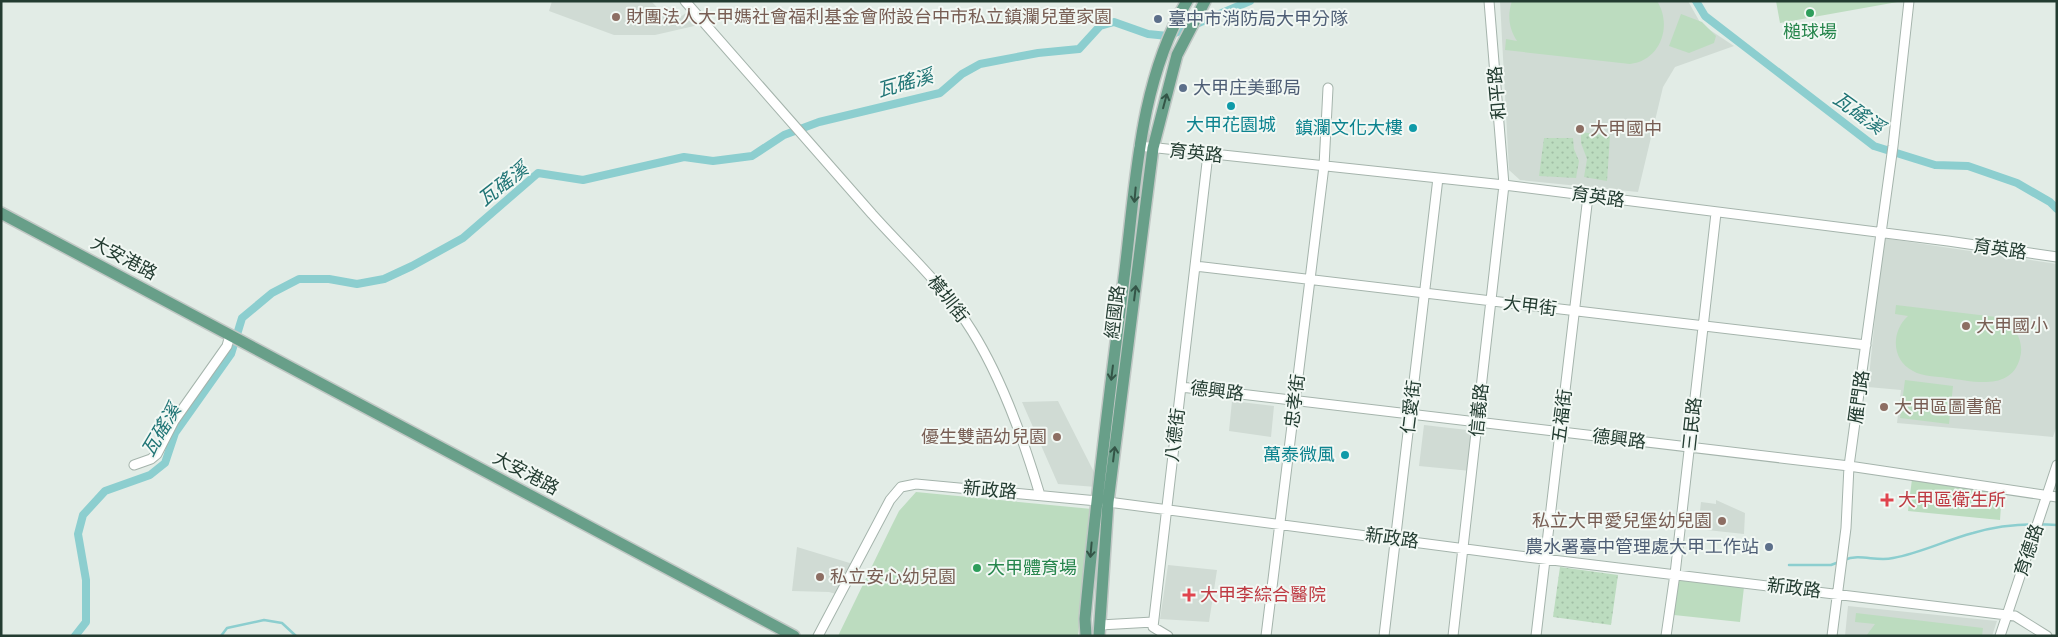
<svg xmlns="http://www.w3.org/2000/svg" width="2058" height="637" font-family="Figtree,'Noto Sans TC',sans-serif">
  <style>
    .built { fill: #d0dbd4 }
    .park { fill: #bcdcbf }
    .garden { fill: url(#garden-dots) }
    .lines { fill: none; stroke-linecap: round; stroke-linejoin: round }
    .stream { stroke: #8ccecf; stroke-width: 2.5 }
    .canal { stroke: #8ccecf; stroke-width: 8 }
    .minor-casing { stroke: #a5b4ac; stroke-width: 11 }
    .major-casing { stroke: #c1c8c5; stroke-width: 14 }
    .minor { stroke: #fff; stroke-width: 9 }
    .major { stroke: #689f89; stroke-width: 11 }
    .oneway { stroke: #345547 }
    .leisure-dot { fill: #2e9e5b; stroke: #f2f8f4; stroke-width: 2 }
    .education-dot { fill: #8d6e63; stroke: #f2f8f4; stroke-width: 2 }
    .service-dot { fill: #5c6f8a; stroke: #f2f8f4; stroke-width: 2 }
    .culture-dot { fill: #0f9aa8; stroke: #f2f8f4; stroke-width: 2 }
    .health-dot { fill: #e0444e; stroke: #f2f8f4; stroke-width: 2 }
    .labels { text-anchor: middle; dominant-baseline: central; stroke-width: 4; stroke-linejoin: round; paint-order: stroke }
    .education-label { font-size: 18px; fill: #785e54; stroke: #f2f8f4; text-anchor: start }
    .service-label { font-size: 18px; fill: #4e5e75; stroke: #f2f8f4; text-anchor: start }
    .leisure-label { font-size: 18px; fill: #27864d; stroke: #f2f8f4 }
    .street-label { font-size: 18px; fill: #233c31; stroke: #f2f8f4 }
    .culture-label { font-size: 18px; fill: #0d838f; stroke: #f2f8f4; text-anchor: end }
    .health-label { font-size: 18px; fill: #be3a42; stroke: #f2f8f4; text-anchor: start }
    .water-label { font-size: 19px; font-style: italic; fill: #1f7475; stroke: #f2f8f4 }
  </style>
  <defs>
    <pattern id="garden-dots" width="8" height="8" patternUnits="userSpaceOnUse" patternTransform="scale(1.25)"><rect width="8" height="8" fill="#bcdcbf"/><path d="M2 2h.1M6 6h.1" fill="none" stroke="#a1bea5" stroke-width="1.8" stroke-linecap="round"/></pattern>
  </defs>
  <rect width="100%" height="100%" fill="#e2ece6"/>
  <path class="built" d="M552,1H651L672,23L690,10L703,24L655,35H614L549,11Z
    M1500,1H1688L1701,24L1734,46L1675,67L1663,87L1638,192L1520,180L1509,170Z
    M1883,238L2057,264V425L2053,437L1897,423L1901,390L1868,387Z
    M1058,401L1097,478L1096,487L1058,484L1022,402Z
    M1232,401L1274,406L1271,437L1229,431Z
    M1424,425L1476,431L1471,471L1419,466Z
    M1716,500L1745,513L1744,534L1698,529L1701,502L1716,504Z
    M797,547L853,564L836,594L829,592L792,591Z
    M1168,565L1217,570L1209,622L1160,619Z
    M1848,606L1997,621L1992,636H1845Z"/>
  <path class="park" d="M1512,1H1657C1673,26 1660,61 1630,64L1505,50L1506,39L1517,41C1509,29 1507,15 1512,1Z
    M1776,1H1903L1780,23Z
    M1681,14L1702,22L1716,36L1714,43L1689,53L1669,46Z
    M1896,305L2038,322L2037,331L2014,329C2020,337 2023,348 2020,358C2011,392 1972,381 1947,378C1936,376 1923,377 1913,371C1891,360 1891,331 1908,316L1895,314Z
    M1905,380L1953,386L1949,424L1900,418Z
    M1912,479L2002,490L2000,520L1908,511Z
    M916,492L1092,509L1078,636H838L891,527L899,511Z
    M1679,579L1744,587L1740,622L1674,615Z
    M1856,613L1983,628L1982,636H1866L1875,624L1855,622Z"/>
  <path class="garden" d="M1581,132L1610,136L1607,181L1584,177L1587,159L1581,143Z
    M1544,138H1573L1574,149L1579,161L1576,178L1539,176Z
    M1560,567L1618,575L1611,625L1553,617Z"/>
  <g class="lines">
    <path class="stream" d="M1844,560C1860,553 1876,562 1893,558C1921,553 1946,540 1973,533C2000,525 2029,523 2057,525
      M1789,565H1831L1839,562
      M221,636L227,628L264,620L282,623L296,636"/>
    <path class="canal" d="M1696,1L1705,16L1874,146L1935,165L1968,166L2017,183L2050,202L2057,209
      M75,636L86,622V580L78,534L83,515L105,491L150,475L165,463L175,433L231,354L242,318L272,293L299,279H329L357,284L384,279L412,266L463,238L538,173L583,180L684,157L713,161L752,156L784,135L819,122L940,93L962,74L980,64L1038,53L1079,49L1100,26L1114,22L1148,34L1168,36L1250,1"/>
    <g class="minor-casing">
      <path id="minor" d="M685,1C748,72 810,143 872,214C907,253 945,287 972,331C1002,379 1024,441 1040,495
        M1139,146L1504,185L1948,241L2057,257
        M1195,266L1866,345
        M1181,387L1849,466L2057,497
        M134,465L151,459L157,454L174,421L227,346L230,335
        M1100,625L1153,622
        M818,636L890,500L901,487L916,484L1108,502L1519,556L2007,615L2015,616L2047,636
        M1168,636L1153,627L1208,154
        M1266,636L1324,166L1328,88
        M1384,636L1438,178
        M1453,636L1504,185L1489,1
        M1536,636L1588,196
        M1666,636L1675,574L1716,213
        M1832,636L1846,528L1849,466L1893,146L1909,1
        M2000,636L2057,465"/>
    </g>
    <g class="major-casing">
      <path id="major" d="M1,213L794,636
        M1086,636L1085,619C1095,505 1110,392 1124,278C1136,185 1138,84 1187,1
        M1099,636L1108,502L1153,148L1177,55L1205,1"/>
    </g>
    <use href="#minor" class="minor"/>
    <use href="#major" class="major"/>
  </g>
  <defs><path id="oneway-shaft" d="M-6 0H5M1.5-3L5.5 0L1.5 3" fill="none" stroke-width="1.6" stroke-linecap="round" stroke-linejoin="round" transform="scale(1.25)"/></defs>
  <g class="oneway">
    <use href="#oneway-shaft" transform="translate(1165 101) rotate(-75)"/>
    <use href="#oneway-shaft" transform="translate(1135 195) rotate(95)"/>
    <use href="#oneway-shaft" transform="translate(1135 293) rotate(-83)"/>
    <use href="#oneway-shaft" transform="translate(1112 373) rotate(97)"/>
    <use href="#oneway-shaft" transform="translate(1114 454) rotate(-83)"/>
    <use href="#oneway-shaft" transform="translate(1091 550) rotate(95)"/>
  </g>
  <g class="leisure-dot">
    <circle cx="1810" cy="13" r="5"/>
    <circle cx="977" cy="568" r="5"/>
  </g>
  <g class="education-dot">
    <circle cx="616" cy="17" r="5"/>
    <circle cx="1580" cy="129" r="5"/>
    <circle cx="1966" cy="326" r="5"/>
    <circle cx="1884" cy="407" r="5"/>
    <circle cx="1057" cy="437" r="5"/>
    <circle cx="1722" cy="521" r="5"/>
    <circle cx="820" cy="577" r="5"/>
  </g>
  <g class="service-dot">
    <circle cx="1158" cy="19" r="5"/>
    <circle cx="1183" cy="88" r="5"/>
    <circle cx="1769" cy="547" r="5"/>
  </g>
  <g class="culture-dot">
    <circle cx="1231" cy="106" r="5"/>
    <circle cx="1413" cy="128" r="5"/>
    <circle cx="1345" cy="455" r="5"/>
  </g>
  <g class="health-dot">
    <path d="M1884.5 492.5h5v5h5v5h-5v5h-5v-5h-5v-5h5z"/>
    <path d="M1186.5 587.5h5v5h5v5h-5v5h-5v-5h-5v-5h5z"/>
  </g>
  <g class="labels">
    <g class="education-label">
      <text x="626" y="17">財團法人大甲媽社會福利基金會附設台中市私立鎮瀾兒童家園</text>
      <text x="1590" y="129">大甲國中</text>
      <text x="1976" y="326">大甲國小</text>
      <text x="1894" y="407">大甲區圖書館</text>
      <text x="1047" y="437" text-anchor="end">優生雙語幼兒園</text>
      <text x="1712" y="521" text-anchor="end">私立大甲愛兒堡幼兒園</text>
      <text x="830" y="577">私立安心幼兒園</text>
    </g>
    <g class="service-label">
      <text x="1168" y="19">臺中市消防局大甲分隊</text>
      <text x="1193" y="88">大甲庄美郵局</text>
      <text x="1759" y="547" text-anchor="end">農水署臺中管理處大甲工作站</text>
    </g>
    <g class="leisure-label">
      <text x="1810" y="32">槌球場</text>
      <text x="987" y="568" text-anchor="start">大甲體育場</text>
    </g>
    <g class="street-label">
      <text transform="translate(1497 93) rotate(-95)">和平路</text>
      <text transform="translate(1196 153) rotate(6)">育英路</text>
      <text transform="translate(1598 197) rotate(8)">育英路</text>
      <text transform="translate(2000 249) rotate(8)">育英路</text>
      <text transform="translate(124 258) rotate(28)">大安港路</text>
      <text transform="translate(948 299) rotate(52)">橫圳街</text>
      <text transform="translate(1530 306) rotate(7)">大甲街</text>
      <text transform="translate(1115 312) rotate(-83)">經國路</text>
      <text transform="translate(1217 391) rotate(7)">德興路</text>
      <text transform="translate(1859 397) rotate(-82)">雁門路</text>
      <text transform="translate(1295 401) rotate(-83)">忠孝街</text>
      <text transform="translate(1411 407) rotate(-83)">仁愛街</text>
      <text transform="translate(1479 410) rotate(-84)">信義路</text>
      <text transform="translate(1562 416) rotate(-83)">五福街</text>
      <text transform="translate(1692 424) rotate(-84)">三民路</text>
      <text transform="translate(1175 435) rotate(-83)">八德街</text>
      <text transform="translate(1619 439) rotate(7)">德興路</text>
      <text transform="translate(526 473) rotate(28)">大安港路</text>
      <text transform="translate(990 490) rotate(5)">新政路</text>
      <text transform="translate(1392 538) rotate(8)">新政路</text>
      <text transform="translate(2029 550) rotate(-71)">育德路</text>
      <text transform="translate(1794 588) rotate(7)">新政路</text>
    </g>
    <g class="culture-label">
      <text x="1231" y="125" text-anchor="middle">大甲花園城</text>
      <text x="1403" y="128">鎮瀾文化大樓</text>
      <text x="1335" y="455">萬泰微風</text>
    </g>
    <g class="health-label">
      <text x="1898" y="500">大甲區衛生所</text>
      <text x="1200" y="595">大甲李綜合醫院</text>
    </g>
    <g class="water-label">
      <text transform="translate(905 83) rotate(-16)">瓦磘溪</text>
      <text transform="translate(1859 113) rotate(36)">瓦磘溪</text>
      <text transform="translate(503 184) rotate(-38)">瓦磘溪</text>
      <text transform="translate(161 430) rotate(-59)">瓦磘溪</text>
    </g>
  </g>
  <rect width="2058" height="637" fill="none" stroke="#233c31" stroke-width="5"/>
</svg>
